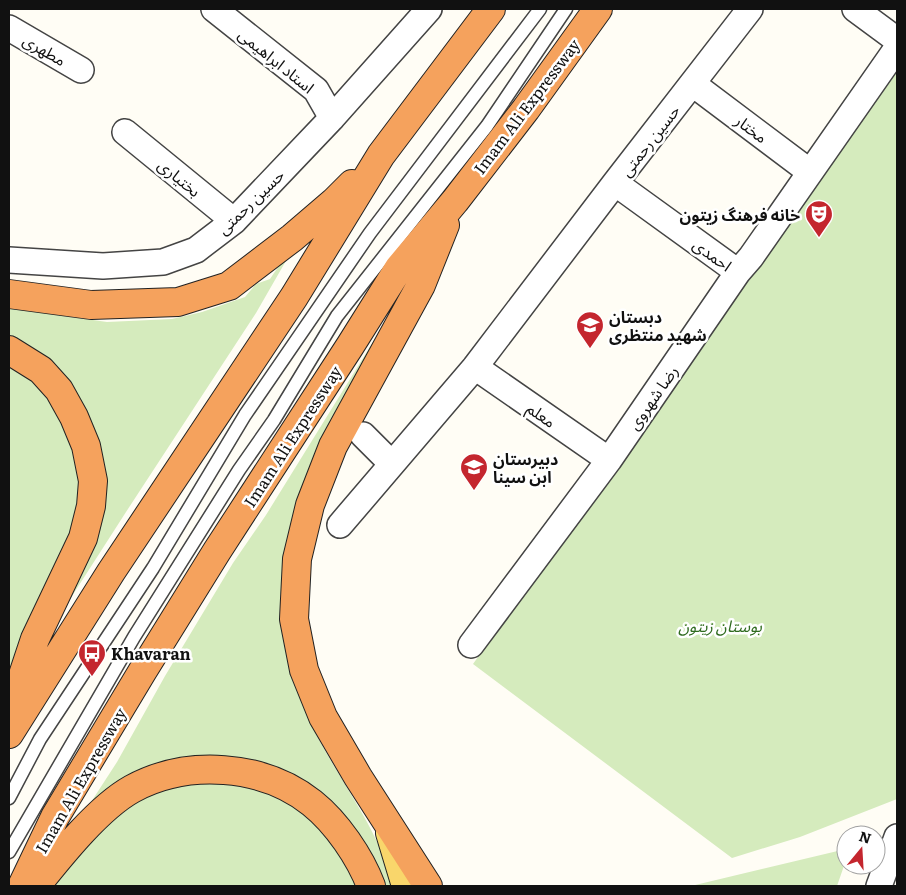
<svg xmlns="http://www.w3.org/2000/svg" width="906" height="895" font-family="Literata,'Noto Sans Arabic',serif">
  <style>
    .green { fill: #d5ebbd }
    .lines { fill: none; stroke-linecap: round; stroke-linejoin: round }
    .lane-casing { stroke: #444; stroke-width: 15 }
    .street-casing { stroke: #444; stroke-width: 28 }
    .primary-casing { stroke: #222; stroke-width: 30 }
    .highway-casing { stroke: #222; stroke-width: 30 }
    .lane { stroke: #fff; stroke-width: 12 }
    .street { stroke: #fff; stroke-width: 25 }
    .primary { stroke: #f9d66b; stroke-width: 28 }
    .highway { stroke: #f5a25d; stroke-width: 28 }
    .labels { text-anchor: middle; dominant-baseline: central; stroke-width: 5; stroke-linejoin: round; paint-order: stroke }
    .street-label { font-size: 16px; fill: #111; stroke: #fff }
    .poi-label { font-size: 16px; font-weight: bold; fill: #111; stroke: #fff; text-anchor: start }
    .park-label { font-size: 16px; font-style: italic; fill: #2f6b1f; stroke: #fff }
  </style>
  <rect width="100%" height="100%" fill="#fffdf5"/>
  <path class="green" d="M897,72V799L800,837L732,858L473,664Z
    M306,226L256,313L126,512L38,649L99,514L44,359L9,336V308L107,322L172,319L202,312L245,297L256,284L270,279Z
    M415,274L288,545C284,567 280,590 280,613C281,622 283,633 285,643C290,672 300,701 313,728C340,782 378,828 394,886H380L347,825L205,761L69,836L117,762L165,676L233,563L266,515Z
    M9,363L34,381L55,403L67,425L81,479L77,523L32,627L9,670Z
    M206,780L255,788L301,808L325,828L358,886H47L105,819L147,792Z
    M846,849V860L837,886H691Z"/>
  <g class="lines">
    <g class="lane-casing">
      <path id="lane" d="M9,798L40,739L153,568L245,415L370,233L540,9
        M9,852L134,637L239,470L274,420L337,316L487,126L566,9"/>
    </g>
    <g class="street-casing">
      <path id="street" d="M214,9L316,90L332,118
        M855,9L897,40
        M9,28L81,70
        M693,84L810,172
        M125,132L234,221
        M615,183L738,272
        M9,260L103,266L163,262L196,250L234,221L332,118L429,9
        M475,367L609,460
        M363,435L392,464
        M340,525L475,367L615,183L750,9
        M471,645L609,460L738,272L751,257L897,48
        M879,886L897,837"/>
    </g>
    <g class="primary-casing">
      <path id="primary" d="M390,833L406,886"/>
    </g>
    <g class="highway-casing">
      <path id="highway" d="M9,294L91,305L178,302L229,286L292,238L334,202L352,184
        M9,350L41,370L59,390L74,417L86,446L93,481L91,506L83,538L35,639L11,711
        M9,734L111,572L294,297L381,155L491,9
        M22,886L55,817L142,672L217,551L350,346L399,268L455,201L526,109L598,9
        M36,886C60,856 98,808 132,789C187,759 263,764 312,803C337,823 360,857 371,886
        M428,886L358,777L323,717L304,670L294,619L297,559L310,505L333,446L421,285L445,225"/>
    </g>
    <use href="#lane" class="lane"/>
    <use href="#street" class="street"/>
    <use href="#primary" class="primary"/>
    <use href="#highway" class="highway"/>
  </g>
  <defs>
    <g id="theatre-pin" transform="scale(1.4375)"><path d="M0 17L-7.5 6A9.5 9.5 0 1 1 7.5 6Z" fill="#c4262e" stroke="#fff"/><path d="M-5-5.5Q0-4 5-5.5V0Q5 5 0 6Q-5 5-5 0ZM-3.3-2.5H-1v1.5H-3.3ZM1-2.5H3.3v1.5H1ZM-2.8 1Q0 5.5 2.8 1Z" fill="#fff"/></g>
    <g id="school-pin" transform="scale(1.4375)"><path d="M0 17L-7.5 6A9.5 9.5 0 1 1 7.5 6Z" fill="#c4262e" stroke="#fff"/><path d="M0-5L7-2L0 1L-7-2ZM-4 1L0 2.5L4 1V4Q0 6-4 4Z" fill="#fff"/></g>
    <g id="bus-pin" transform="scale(1.4375)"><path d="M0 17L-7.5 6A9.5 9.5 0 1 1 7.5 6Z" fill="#c4262e" stroke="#fff"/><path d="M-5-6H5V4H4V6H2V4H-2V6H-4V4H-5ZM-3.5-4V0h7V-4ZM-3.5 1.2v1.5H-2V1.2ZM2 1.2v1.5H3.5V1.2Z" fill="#fff"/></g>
  </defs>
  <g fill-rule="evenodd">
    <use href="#theatre-pin" x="819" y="214"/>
    <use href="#school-pin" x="590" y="325"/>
    <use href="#school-pin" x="474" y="467"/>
    <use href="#bus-pin" x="92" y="653"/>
  </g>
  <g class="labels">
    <g class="street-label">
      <text transform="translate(45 49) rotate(30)">مطهری</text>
      <text transform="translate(277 60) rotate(39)">استاد ابراهیمی</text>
      <text transform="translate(526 106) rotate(-53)">Imam Ali Expressway</text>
      <text transform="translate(752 128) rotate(37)">مختار</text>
      <text transform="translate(649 140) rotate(-52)">حسین رحمتی</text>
      <text transform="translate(180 177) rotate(39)">بختیاری</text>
      <text transform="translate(250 201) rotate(-44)">حسین رحمتی</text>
      <text transform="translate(713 254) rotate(36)">احمدی</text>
      <text transform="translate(652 397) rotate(-55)">رضا شهروی</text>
      <text transform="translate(542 414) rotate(35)">معلم</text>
      <text transform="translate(292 436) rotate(-57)">Imam Ali Expressway</text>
      <text transform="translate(80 780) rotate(-60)">Imam Ali Expressway</text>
    </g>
    <g class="poi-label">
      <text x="800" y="214" text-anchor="end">خانه فرهنگ زيتون</text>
      <text x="609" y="316">دبستان<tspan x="609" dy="18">شهید منتظری</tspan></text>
      <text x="493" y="458">دبیرستان<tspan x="493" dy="18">ابن سینا</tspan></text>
      <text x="111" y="653">Khavaran</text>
    </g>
    <g class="park-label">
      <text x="720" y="625">بوستان زیتون</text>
    </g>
  </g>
  <rect width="906" height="895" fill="none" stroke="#111111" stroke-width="20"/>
  <g transform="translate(861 850) rotate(18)"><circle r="24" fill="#ffffff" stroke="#a0a0a0"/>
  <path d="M0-4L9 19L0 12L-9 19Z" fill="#c4262e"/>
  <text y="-8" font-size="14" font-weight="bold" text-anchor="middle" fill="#111111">N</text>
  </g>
</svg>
